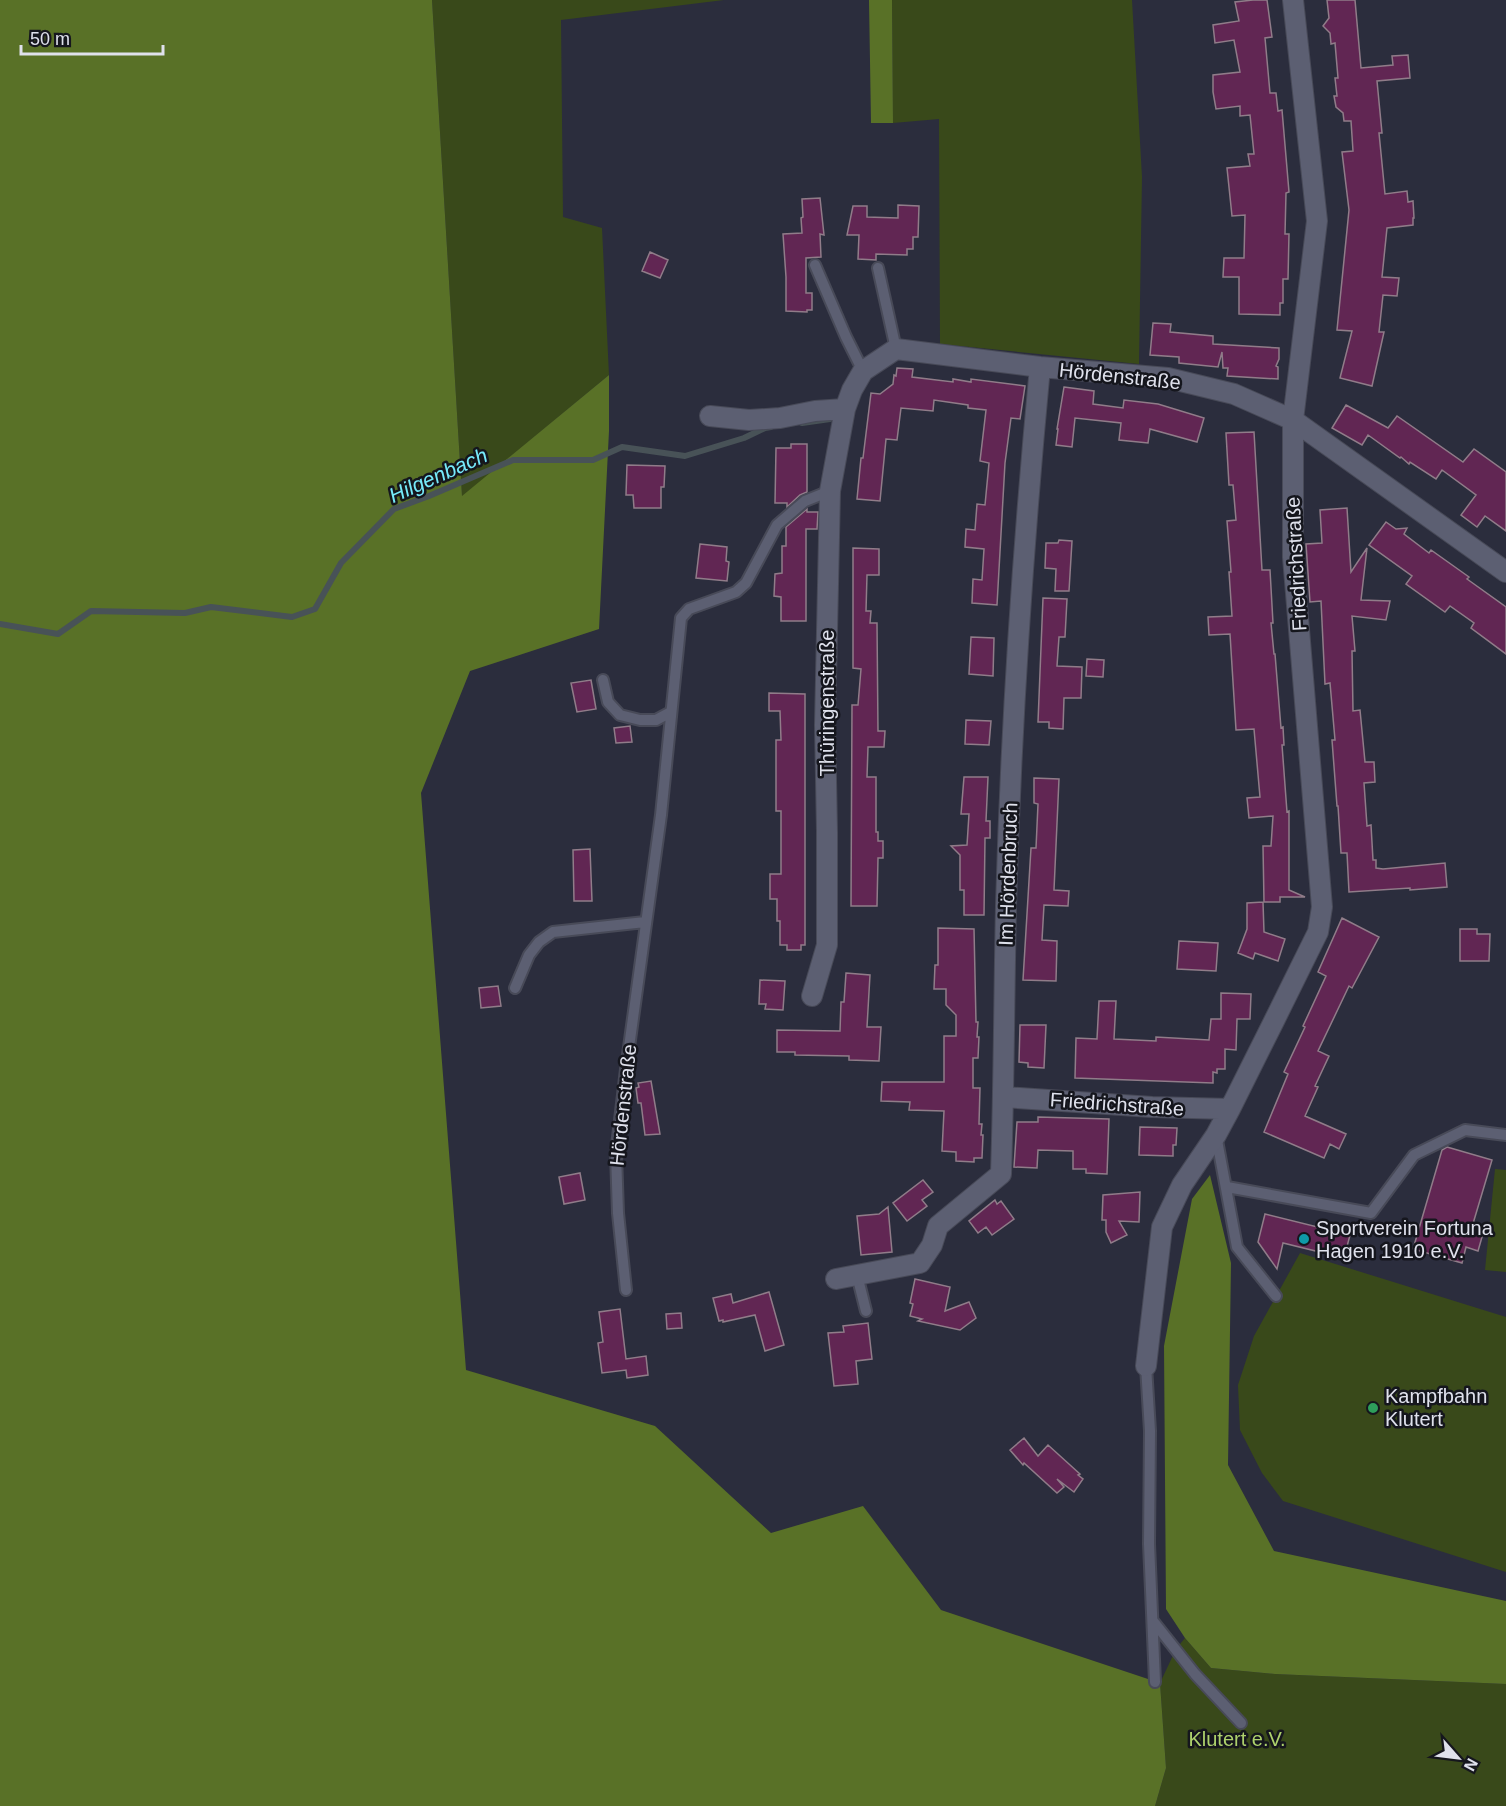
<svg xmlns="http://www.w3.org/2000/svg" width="1506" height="1806" font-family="Arial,sans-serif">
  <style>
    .green { fill: #39491a }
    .forest { fill: #597127 }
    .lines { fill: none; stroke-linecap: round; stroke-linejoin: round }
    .stream { stroke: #485257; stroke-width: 6 }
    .building { fill: #612653; stroke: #907c89; stroke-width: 1.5 }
    .service-casing { stroke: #484a58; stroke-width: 14 }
    .minor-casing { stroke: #484a58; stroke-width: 22 }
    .service { stroke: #5c5f72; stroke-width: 10 }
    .minor { stroke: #5c5f72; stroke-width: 20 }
    .culture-dot { fill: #0f9aa8; stroke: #15161d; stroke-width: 2 }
    .leisure-dot { fill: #2e9e5b; stroke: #15161d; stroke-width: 2 }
    .labels { text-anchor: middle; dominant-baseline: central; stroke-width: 5; stroke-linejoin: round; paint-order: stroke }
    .street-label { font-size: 20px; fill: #dfe1ec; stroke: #15161d }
    .poi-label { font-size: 20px; fill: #dfe1ec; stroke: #15161d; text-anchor: start }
    .park-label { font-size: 20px; fill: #add16c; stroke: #15161d }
    .water-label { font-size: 21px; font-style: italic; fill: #76eafa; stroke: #15161d }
  </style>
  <rect width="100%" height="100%" fill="#2b2d3d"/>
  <path class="green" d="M432,0H724L561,20L563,217L602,228L609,375L462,497Z
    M892,0H1132L1142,177L1139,364L940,344L939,119L893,123Z
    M1495,1169L1506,1170V1272L1485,1270Z
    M1300,1253L1506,1317V1572L1283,1501L1262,1473L1240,1430L1238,1385L1254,1336Z
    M1185,1638L1211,1668L1275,1674L1506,1684V1806H1155L1166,1768L1160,1683L1176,1649Z"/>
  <path class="forest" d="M0,0H432L462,496L609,375V431L599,629L470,671L421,793L466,1370L655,1426L771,1533L863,1506L941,1610L1160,1683L1166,1768L1155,1806H0Z
    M869,0H892L893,123H871Z
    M1210,1175L1231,1263L1228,1465L1274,1551L1506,1601V1684L1275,1674L1211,1668L1185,1638L1166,1609L1164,1346L1192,1199Z"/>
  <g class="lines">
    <path class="stream" d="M802,423L830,419
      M0,624L58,634L91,611L185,613L211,607L292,617L315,609L341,563L394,509L429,496L513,460H593L622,447L685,456L744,438L765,428L771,427"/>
  </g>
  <path class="building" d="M1253,0H1267L1272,37L1265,38L1270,93H1276L1278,111L1282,110L1289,192L1286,193L1285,234H1289L1288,279H1283V303H1280V315L1239,314V277H1223L1224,258H1244L1245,215L1232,216L1227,168L1250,166L1248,154H1254L1250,115L1240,116V106L1216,109L1213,92V75L1240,72L1234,40L1215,43L1213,25L1239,21L1235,2Z
    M1327,0H1355L1361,68L1393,65L1392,56L1408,55L1410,78L1377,81L1382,133H1379L1385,194L1407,191L1408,202L1413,201L1414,218H1413V225L1387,228L1382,277L1399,278L1397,296L1383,295L1379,332H1384L1372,386L1340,378L1352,331L1337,330L1349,210L1342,152L1353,151L1351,121H1344L1343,113L1336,107L1334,96H1337L1335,78H1338L1335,43L1331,44L1330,33L1323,26L1329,18Z
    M820,198L824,235L820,234L821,257L806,258V293H812V310H807V312L786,311V277L783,234L802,233L801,218L803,217L802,199Z
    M898,205L919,206L918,237H913V249H907V255L876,254V260L858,259L859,235H847L853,206H867V217L898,218Z
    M650,252L668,260L660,278L642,271Z
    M1153,323L1171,324L1170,332L1213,336V344L1279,348V359L1276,366L1278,367V379L1227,376L1228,368H1223L1222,352L1218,367L1179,363V357L1150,355Z
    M897,368L913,369L912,377L953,382V379L971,382V379L1025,386L1020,419L1011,418L1005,463L997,605L972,603L973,579L982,580L984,549L965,547L966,529L975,530L977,504L985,505L989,463L980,461L986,410L968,408V405L934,400L933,411L901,408L897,440L886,439L880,501L857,499L861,458H863L871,393L880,394L893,384L894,375L896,376Z
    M1064,387L1094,391L1093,404L1123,408L1124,400L1158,404L1204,418L1197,442L1150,429L1148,443L1119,440L1121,423L1075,418L1072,447L1056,445L1058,429H1057Z
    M1346,405L1388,428L1397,416L1463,462L1474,449L1506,472V531L1485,516L1477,527L1461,515L1476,495L1442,470L1436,479L1410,462L1409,464L1401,457L1400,458L1368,435L1362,445L1332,428Z
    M1254,432L1262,570H1270L1273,623H1271L1274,654H1275L1281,728L1283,727L1284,745H1282L1287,812L1289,811V890L1305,897H1280V902H1264L1263,846H1271L1273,816L1249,818L1247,798L1260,797L1254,729L1236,730L1230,634L1209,635L1208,617L1232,616L1229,572H1231L1227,521L1236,520L1233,485H1229L1226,433Z
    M791,444H807V492L800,495L787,507V503H775L776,448H791Z
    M627,465L665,466L664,487H661V508H634L633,495H626Z
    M1347,508L1351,572L1367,548L1361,600L1390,601L1386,620L1352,616L1355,651H1352L1353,711L1360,710L1365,762H1374L1375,782L1364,783L1367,826L1371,825L1373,860H1376V868L1383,869L1445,863L1447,887L1410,890V888L1349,892L1347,853H1341L1338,806H1337L1332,740H1335L1330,683L1325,684L1321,601L1310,602L1306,544L1322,543L1320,510Z
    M807,509V512H818L817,529H806V621H781V597L774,596L775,574L782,573V546H786V527Z
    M1386,522L1396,529L1407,528L1404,534L1429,553L1431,550L1469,577L1467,579L1506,607V654L1471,628L1474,623L1450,606L1445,612L1406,584L1412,576L1369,545Z
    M1059,540L1072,541L1069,591H1055L1056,569L1045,568L1046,543H1058Z
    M700,544L727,547L726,561L729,562L727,581L696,578Z
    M853,548L879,549V575H867L866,611H871L870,623H877L878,731H885L884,747H868L867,777H876V832H878V841H883V858H878L877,906H851L852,705H858L861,669L853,668Z
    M1043,598L1067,599L1065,637H1059L1057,666L1082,667L1081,698H1064L1063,729L1049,728V722H1038Z
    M971,637L994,638L993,676L969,674Z
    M1087,659L1104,660L1103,677L1086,676Z
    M591,680L596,709L577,712L571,683Z
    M769,693L805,694V945H801V950H787V945H780V921H777V899H770V874H781V811H776V740H781L780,711H769Z
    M966,720L991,721L989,745L965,744Z
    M630,726L632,742L616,743L614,728Z
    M964,777H988L986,821H990V838H985L984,915H964V890H960V855L951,846L967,845L969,814H961Z
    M1034,778L1059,779L1054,890L1069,891L1068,906L1044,905L1042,940L1057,941L1056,981L1023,980L1031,848H1036L1038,804L1034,803Z
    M590,849L592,901H574L573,850Z
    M1263,902L1264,932L1285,939L1278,961L1255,953L1253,959L1238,953L1247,929V903Z
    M1342,918L1379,937L1352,988L1349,986L1318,1051L1329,1056L1315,1086L1318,1087L1305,1116L1346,1134L1339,1149L1330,1144L1324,1158L1264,1132L1288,1074L1284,1072L1305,1027L1303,1026L1326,976L1318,972Z
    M938,928L974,929L976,1022H978L977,1037H979L978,1058H973V1088H980L979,1124H982L981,1135H983L982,1158H974V1162L956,1161V1152L942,1151L944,1111L909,1110L910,1102L881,1101L882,1082H944V1036H956V1015L946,1005V989H934L935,965H938Z
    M1460,929H1477V934H1490L1489,961H1460Z
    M1179,941L1218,943L1216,971L1177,969Z
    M846,973L870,975L867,1027H881L879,1061L849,1060V1056L795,1055V1052H777V1030L840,1031L841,1002H844Z
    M760,980L785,981L783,1010L765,1009L766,1004H759Z
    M498,986L501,1006L481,1008L479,988Z
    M1221,993L1251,994L1250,1019H1237L1236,1050L1225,1049V1069H1217V1073L1213,1072V1083L1075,1078L1076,1038L1097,1039L1099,1001H1116L1114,1039L1156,1041V1037L1209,1040L1211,1019H1221Z
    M1020,1025H1046L1044,1068L1028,1067V1063L1019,1062Z
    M651,1081L660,1134L645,1135L641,1103H638L636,1088L639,1087L638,1083Z
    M1038,1117L1109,1119L1107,1174L1086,1173V1169H1073V1151L1038,1150L1037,1168L1014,1167L1017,1122H1038Z
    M1140,1127L1177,1128L1176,1145H1173V1156L1139,1155Z
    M1447,1147L1492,1160L1472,1227L1484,1230L1478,1251L1466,1247L1462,1263L1413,1249L1442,1150Z
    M580,1173L585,1200L564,1204L559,1177Z
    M923,1180L933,1192L922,1200L927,1206L907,1221L893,1203Z
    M1140,1192L1139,1222L1119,1221L1127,1235L1111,1243L1106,1232V1220H1102L1103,1195Z
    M995,1200L997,1204L1001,1201L1014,1219L992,1235L986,1227L978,1233L969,1221Z
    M888,1207L892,1252L861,1255L857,1216L879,1214Z
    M1265,1214L1350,1235L1344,1258L1283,1243L1277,1269L1258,1242Z
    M915,1279L950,1287L945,1311L969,1302L976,1318L960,1330L918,1321L922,1319L910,1316L913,1304L910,1303Z
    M769,1292L784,1345L765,1351L755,1315L723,1322V1320L719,1321L713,1298L731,1294L733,1303Z
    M620,1309L626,1359L646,1356L648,1375L627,1378L626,1370L602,1373L598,1343L603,1342L599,1312Z
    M681,1313L682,1328L667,1329L666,1314Z
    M868,1323L872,1359L856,1361L858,1384L834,1386L828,1333L844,1332L843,1326Z
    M1024,1438L1038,1456L1048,1445L1080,1474L1078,1475L1083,1479L1074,1492L1057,1479L1064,1487L1057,1493L1024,1463L1023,1465L1010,1450Z"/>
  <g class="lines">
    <g class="service-casing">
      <path id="service" d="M815,265L846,337L863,371
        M878,268L896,349
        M603,680L608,702L620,715L640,720H656L671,712
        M515,988L529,955L539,942L553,932L645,922
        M1216,1135L1237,1247L1276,1296
        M1227,1187L1371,1213L1414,1155L1465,1130L1506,1135
        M857,1275L866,1311
        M626,1290L618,1213L616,1154L626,1069L661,815L681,618L689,609L736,592L746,583L777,525L805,501L830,491
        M1146,1366L1150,1431L1149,1544L1155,1682
        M1153,1621L1195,1674L1241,1723"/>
    </g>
    <g class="minor-casing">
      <path id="minor" d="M710,416L749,420L780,418L815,411L845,409
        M812,996L827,945V832L825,725L830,491L845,409L852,390L863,371L896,349L1040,367L1168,378L1234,394L1293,420L1506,572
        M1003,1097L1152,1107L1230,1109
        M836,1279L920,1263L932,1245L938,1226L1001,1174C1004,1085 1004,996 1006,906C1011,726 1023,546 1040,367
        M1146,1366L1162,1227L1182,1185L1216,1135L1230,1109L1275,1019L1318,932L1322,907L1293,557V420L1317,221L1293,0"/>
    </g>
    <use href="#service" class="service"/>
    <use href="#minor" class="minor"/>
  </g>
  <circle class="culture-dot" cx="1304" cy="1239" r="6"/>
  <circle class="leisure-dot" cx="1373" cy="1408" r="6"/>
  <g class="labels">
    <g class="street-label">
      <text transform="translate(1120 376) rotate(6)">Hördenstraße</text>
      <text transform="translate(1296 564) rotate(-93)">Friedrichstraße</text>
      <text transform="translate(827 703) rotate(-90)">Thüringenstraße</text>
      <text transform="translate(1008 874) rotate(-88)">Im Hördenbruch</text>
      <text transform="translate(1117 1104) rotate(4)">Friedrichstraße</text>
      <text transform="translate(623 1105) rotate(-84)">Hördenstraße</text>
    </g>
    <g class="poi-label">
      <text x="1316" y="1228">Sportverein Fortuna<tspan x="1316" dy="23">Hagen 1910 e.V.</tspan></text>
      <text x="1385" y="1396">Kampfbahn<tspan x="1385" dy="23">Klutert</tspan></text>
    </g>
    <g class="park-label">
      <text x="1237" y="1739">Klutert e.V.</text>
    </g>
    <g class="water-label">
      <text transform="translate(438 475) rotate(-24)">Hilgenbach</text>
    </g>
  </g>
  <g transform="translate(1458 1758) rotate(118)" stroke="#15161d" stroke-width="4.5" paint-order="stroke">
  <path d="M0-4.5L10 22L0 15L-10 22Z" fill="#dfe1ec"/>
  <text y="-9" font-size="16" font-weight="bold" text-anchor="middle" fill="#dfe1ec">N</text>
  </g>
  <path d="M21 45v9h142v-9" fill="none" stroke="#dfe1ec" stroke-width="3"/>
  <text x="30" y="45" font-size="18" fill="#dfe1ec" stroke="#15161d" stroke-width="4.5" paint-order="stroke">50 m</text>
</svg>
